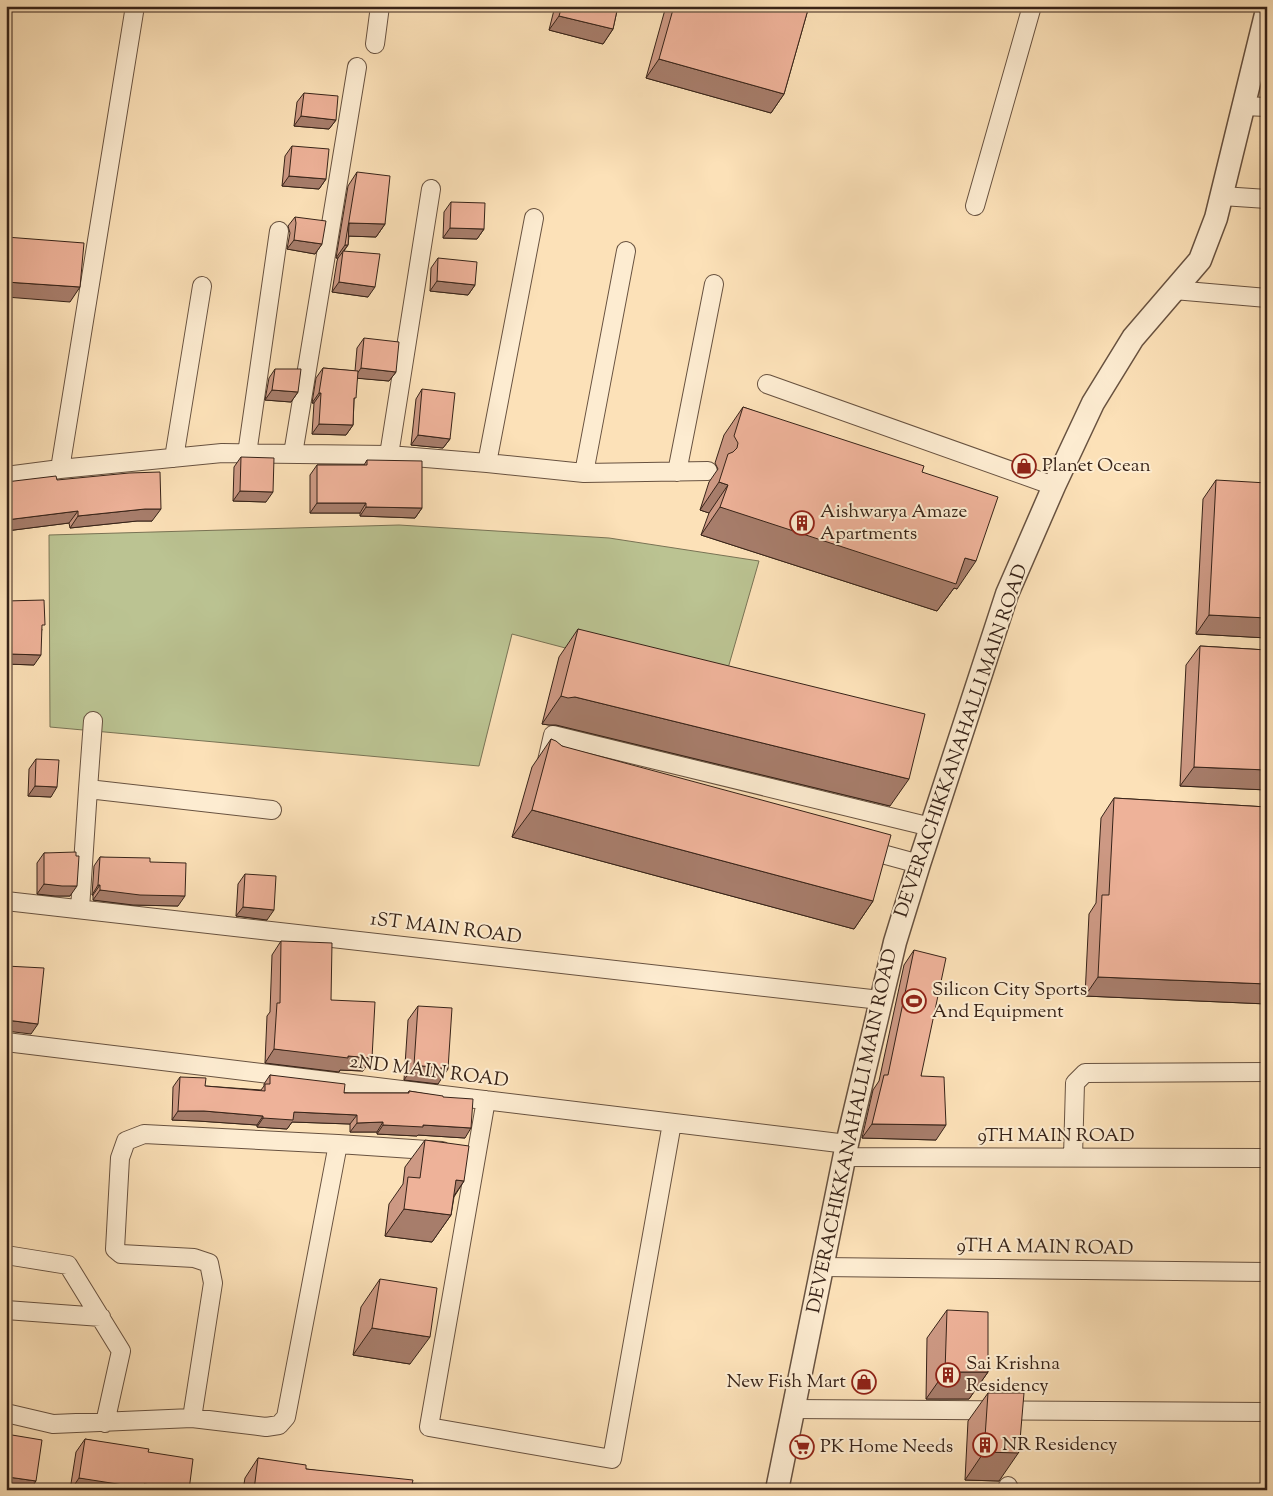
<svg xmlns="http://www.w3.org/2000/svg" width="1273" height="1496" font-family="'Sorts Mill Goudy',serif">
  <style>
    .green { fill: #bbc392; stroke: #797355 }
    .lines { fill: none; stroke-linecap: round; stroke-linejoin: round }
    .minor-casing { stroke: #685240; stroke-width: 20 }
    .tertiary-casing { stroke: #685240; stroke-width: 25 }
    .minor { stroke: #fdecd1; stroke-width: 18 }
    .tertiary { stroke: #fdecd1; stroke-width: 22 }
    .wall { fill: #cd9984; stroke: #372318 }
    .shaded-wall { fill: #a77d6b; stroke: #372318 }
    .building { fill: #eeb299; stroke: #372318 }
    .labels { text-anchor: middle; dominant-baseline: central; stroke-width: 4; stroke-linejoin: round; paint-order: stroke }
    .poi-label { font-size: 19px; fill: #372318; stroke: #fdecd1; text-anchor: start }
    .street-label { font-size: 19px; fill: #372318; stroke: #fdecd1 }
  </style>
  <rect width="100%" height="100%" fill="#fce1b8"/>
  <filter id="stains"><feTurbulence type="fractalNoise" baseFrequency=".004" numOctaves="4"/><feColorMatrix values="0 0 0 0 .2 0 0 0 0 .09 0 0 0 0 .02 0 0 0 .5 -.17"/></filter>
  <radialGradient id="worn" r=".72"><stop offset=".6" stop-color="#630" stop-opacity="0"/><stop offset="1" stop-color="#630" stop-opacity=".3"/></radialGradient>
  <path class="green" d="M399,525L609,538L759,561L722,689L512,634L479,766L50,727L49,535Z"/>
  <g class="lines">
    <g class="minor-casing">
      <path id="minor" d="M375,44L380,6
        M1243,106L1267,107
        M1222,196L1267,199
        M975,206L1032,6
        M1174,290L1267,298
        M767,384L1054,486
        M247,454L279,231
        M293,454L357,67
        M389,455L431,189
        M174,458L202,286
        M487,463L534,218
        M60,469L135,6
        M677,472L714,284
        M584,473L626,251
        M6,476L60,469L222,453L389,455L487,463L584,473L708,471
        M547,761L553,735L931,827
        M88,789L93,721
        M864,849L919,864
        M6,901L880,1000
        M80,909L88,789L272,810
        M6,1042L847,1144
        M486,1100L429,1427L612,1459L672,1123
        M338,1144L442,1151
        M844,1157L1267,1158
        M1073,1157L1075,1083L1085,1073L1267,1072
        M6,1255L68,1265L121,1351L105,1423
        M822,1267L1267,1272
        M6,1310L101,1317
        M793,1409L1267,1412
        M6,1413L53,1424L192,1418L266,1427L279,1425L286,1417L338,1144L144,1134L126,1141L120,1158L115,1249L121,1254L194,1258L209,1263L213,1283L192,1418
        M1008,1490V1486"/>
    </g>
    <g class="tertiary-casing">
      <path id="tertiary" d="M777,1490L847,1144L895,942L919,864L1007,594L1054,486L1093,403L1133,338L1200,260L1216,218L1267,10"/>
    </g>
    <use href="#minor" class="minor"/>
    <use href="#tertiary" class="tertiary"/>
  </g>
  <path class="wall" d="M555,6H618L613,29L603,44L549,30Z
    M666,6H809L784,94L771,113L646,78Z
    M304,93L336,120L329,129L294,126L297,102Z
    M292,146L326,179L319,189L282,186L285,156Z
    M357,172L385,224L376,237L349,236L348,245L344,251L368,297L332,292L337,261L338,258H336L348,186Z
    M451,202L484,229L477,239L443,238L444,212Z
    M295,217L322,244L315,254L287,249L290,233L288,226Z
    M438,258L475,285L468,295L430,291L431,268Z
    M364,338L396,372L389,381L357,378L354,400L353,425L346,435L312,434L314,403H312L316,378L323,368L355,371L357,348Z
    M275,369L298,392L291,402L265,400L269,378Z
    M422,389L450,439L443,448L411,445L416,399Z
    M743,407L922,472L957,589L954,588L937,611L701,535L709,513L700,510L709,482L718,469L715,463L724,435Z
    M241,457L266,502L233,501L234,467Z
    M367,460L422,508L415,518L360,516V513H310V475L317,465H364Z
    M57,480L152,521H137L70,528L69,523L6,531V482Z
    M1216,480L1267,638L1196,634L1203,499Z
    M6,601L42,629L34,665L6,664Z
    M578,629L890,806L556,725H549L542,724L559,657Z
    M1200,646L1267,650V790L1180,786L1186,665Z
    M551,739L562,746L873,901L854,929L512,837L532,767Z
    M36,759L51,797L28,796L29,769Z
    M1114,798L1267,807V1004L1085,996L1089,914L1096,903L1101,818Z
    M44,853L76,856L70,896H55L37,894V863Z
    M100,857L150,862L178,906L133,905L93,900V895H92L94,866Z
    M245,874L267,920L236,916L238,884Z
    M281,941L331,1000L363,1071L340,1070L339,1072L265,1063L267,1016L270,1012L272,955Z
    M914,950L921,1076L936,1140L862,1138L873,1090L879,1081L904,965Z
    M418,1006L438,1084L404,1080L408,1020Z
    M270,1075L344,1093H408L409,1091L443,1097L465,1138L418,1135L417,1136L377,1134V1132H350V1124L292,1122L287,1129L257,1127V1125L198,1121L172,1120L173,1087L180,1077L205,1086L261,1090L264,1086V1084Z
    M425,1140L464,1181L454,1197L451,1215L432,1242L385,1236L389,1204L403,1184L405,1167Z
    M380,1279L410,1364L353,1355L361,1307Z
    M947,1310L988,1372L969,1399H926L927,1338Z
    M988,1393L999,1481L965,1480L968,1421Z
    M85,1439L148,1452L189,1490H70L76,1452Z
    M258,1458L306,1469L412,1484L480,1490H243L245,1478Z"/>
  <path class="shaded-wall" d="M559,16L613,29L603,44L549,30Z
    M659,59L784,94L771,113L646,78Z
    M301,116L336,120L329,129L294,126Z
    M289,176L326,179L319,189L282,186Z
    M349,223L385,224L376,237L347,236Z
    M450,228L484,229L477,239L443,238Z
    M294,240L322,244L315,254L287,249Z
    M345,245H348L338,258H336Z
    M437,281L475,285L468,295L430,291Z
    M6,282L80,287L70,302L6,297Z
    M339,282L375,287L368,297L332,292Z
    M361,368L396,372L389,381L354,378Z
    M272,390L298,392L291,402L265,400Z
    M319,393H321L314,403H312Z
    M319,424L353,425L346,435L312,434Z
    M418,435L450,439L443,448L411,445Z
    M719,482L728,485L709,513L700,510Z
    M240,491L273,492L266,502L233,501Z
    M317,503H366L360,513H310Z
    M366,507L422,508L415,518L360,516Z
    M720,507L965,558L976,561L957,589L954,588L937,611L701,535Z
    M145,509H161L152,521H137L70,528L78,516Z
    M78,511L69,523L6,531V520Z
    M1209,615L1267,618V638L1196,634Z
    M6,626H11L6,633Z
    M10,654L41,655L34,665L6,664V659Z
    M561,696L575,697L909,779L890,806L556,725H549L542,724Z
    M1194,767L1267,770V790L1180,786Z
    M35,786L57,787L51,797L28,796Z
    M532,810L873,901L854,929L512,837Z
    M44,884L77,886L70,896H55L37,894Z
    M98,885H100L93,895H92Z
    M100,890L185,896L178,906L133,905L93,900Z
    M243,907L274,910L267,920L236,916Z
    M1098,977L1267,984V1004L1085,996Z
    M6,1020L38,1024L31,1034L6,1031Z
    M274,1049L348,1056L372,1058L363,1071L340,1070L339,1072L265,1063Z
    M414,1065L448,1069L438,1084L404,1080Z
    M178,1111H204L263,1116L257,1125L198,1121L172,1120Z
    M294,1112L357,1115L350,1124L292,1122L287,1129L257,1127L263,1118Z
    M383,1122L377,1132H350L357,1123Z
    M872,1124L946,1125L936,1140L862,1138Z
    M383,1125H423L471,1128L465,1138L418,1135L417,1136L377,1134Z
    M456,1180L464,1181L445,1209Z
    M404,1209L451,1215L432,1242L385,1236Z
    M372,1328L430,1337L410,1364L353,1355Z
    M945,1372H988L969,1399H926Z
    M984,1452H1019L999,1481L965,1480Z
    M8,1477L36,1481L30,1490H20L6,1488V1479Z
    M79,1478L144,1484L186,1490H71Z"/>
  <path class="building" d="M562,6H618L613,29L559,16Z
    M674,6H809L784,94L659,59Z
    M304,93L338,96L336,120L301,116Z
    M292,146L329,149L326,179L289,176Z
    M357,172L390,176L385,224L349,223L348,245H345Z
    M451,202L485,203L484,229L450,228Z
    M295,217L326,221L322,244L294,240L296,223Z
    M6,237L84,243L80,287L6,282Z
    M343,251L380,254L375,287L339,282Z
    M438,258L477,262L475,285L437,281Z
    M364,338L399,342L396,372L361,368Z
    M323,368L358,371L356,398H354L353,425L319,424L321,393H319Z
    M275,369H301L298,392L272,390Z
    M422,389L455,393L450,439L418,435Z
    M743,407L924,466L922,472L998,497L976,561L965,558L956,584L720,507L728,485L719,482L728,454L733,452L737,448L738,443L734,436Z
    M241,457L274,458L273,492L240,491Z
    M367,460L422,461V508L366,507V503H317V465H367Z
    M160,472L161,509H145L78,516V511L6,520V482L56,476L57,480L129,473Z
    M1216,480L1267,483V618L1209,615Z
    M44,600L45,625H42L41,655L10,654L11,626H6V601Z
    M578,629L925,714L909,779L575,697L568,698L561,696Z
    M1200,646L1267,650V770L1194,767Z
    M551,739L556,741L562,746L891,835L873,901L532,810Z
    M36,759L59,760L57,787L35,786Z
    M1114,798L1267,807V984L1098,977L1102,895H1109Z
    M76,852V856H79L77,886H62L44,884V853Z
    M100,857L150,858V862L186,863L185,896L140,895L100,890V885H98Z
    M245,874L276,876L274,910L243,907Z
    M281,941L332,943L331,1000L375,1002L372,1058L348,1056V1058L274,1049L277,1003H280Z
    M914,950L946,958L921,1076L944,1077L946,1125L872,1124L884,1075H888Z
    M6,966L44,968L38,1024L6,1020Z
    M418,1006L452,1008L448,1069L414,1065Z
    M270,1075L345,1084L344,1093H409V1091L443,1096V1097L473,1099L471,1128L423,1125V1127L383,1125V1122L357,1123V1115L294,1112L293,1120L263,1118V1116L204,1111H178L180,1077L206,1078L205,1086L265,1091V1084H270Z
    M425,1140L469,1146L464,1181L456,1180L451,1215L404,1209L408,1177L420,1178Z
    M380,1279L437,1288L430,1337L372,1328Z
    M947,1310L988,1312V1372H945Z
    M988,1393H1024L1019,1452L1018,1453L984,1452Z
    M6,1434L42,1440L36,1481L8,1477V1473L6,1472Z
    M85,1439L149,1449L148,1452L193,1459L189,1490L144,1484L143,1488L79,1478Z
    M258,1458L306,1465V1469L413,1480L412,1484L480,1487V1490H254Z"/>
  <defs>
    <g id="shop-ring" transform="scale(1.25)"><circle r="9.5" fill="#fdecd1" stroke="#8f2418" stroke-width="1.5"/><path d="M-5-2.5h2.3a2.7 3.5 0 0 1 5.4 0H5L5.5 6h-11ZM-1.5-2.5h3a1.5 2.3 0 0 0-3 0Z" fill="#8f2418"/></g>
    <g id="building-ring" transform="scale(1.25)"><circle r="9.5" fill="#fdecd1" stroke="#8f2418" stroke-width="1.5"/><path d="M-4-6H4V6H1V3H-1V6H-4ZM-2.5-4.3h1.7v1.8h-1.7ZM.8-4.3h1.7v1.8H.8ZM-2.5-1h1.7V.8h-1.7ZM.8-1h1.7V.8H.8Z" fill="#8f2418"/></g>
    <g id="stadium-ring" transform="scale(1.25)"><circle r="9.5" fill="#fdecd1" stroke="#8f2418" stroke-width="1.5"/><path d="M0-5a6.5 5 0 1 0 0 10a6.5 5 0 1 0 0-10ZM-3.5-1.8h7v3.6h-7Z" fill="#8f2418"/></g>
    <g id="supermarket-ring" transform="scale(1.25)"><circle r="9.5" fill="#fdecd1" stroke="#8f2418" stroke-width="1.5"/><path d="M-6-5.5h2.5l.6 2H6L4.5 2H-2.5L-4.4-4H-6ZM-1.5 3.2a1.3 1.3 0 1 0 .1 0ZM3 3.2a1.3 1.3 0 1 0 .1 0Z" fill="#8f2418"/></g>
  </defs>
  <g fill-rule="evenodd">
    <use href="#shop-ring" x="1024" y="466"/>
    <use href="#building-ring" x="802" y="523"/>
    <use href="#stadium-ring" x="914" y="1001"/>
    <use href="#building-ring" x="948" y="1375"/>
    <use href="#shop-ring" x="864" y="1382"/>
    <use href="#building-ring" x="985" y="1445"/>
    <use href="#supermarket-ring" x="802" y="1447"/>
  </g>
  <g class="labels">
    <g class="poi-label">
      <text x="1042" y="466">Planet Ocean</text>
      <text x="820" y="512">Aishwarya Amaze<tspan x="820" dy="22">Apartments</tspan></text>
      <text x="932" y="990">Silicon City Sports<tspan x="932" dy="22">And Equipment</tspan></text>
      <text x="966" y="1364">Sai Krishna<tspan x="966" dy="22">Residency</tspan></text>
      <text x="846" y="1382" text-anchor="end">New Fish Mart</text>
      <text x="1002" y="1445">NR Residency</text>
      <text x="820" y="1447">PK Home Needs</text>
    </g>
    <g class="street-label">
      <text transform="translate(962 741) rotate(-71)">DEVERACHIKKANAHALLI MAIN ROAD</text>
      <text transform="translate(446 929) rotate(7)">1ST MAIN ROAD</text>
      <text transform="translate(429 1072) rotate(7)">2ND MAIN ROAD</text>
      <text transform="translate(853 1131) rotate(-78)">DEVERACHIKKANAHALLI MAIN ROAD</text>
      <text x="1056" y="1136">9TH MAIN ROAD</text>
      <text transform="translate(1045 1248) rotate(1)">9TH A MAIN ROAD</text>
    </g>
  </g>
  <rect width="1273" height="1496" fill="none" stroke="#fce1b8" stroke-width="25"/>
  <rect x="8" y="8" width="1258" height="1481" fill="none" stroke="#372318" stroke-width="2.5"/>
  <rect x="12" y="12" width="1248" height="1471" fill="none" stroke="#372318"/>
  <rect width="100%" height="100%" filter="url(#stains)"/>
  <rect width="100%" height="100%" fill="url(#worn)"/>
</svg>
